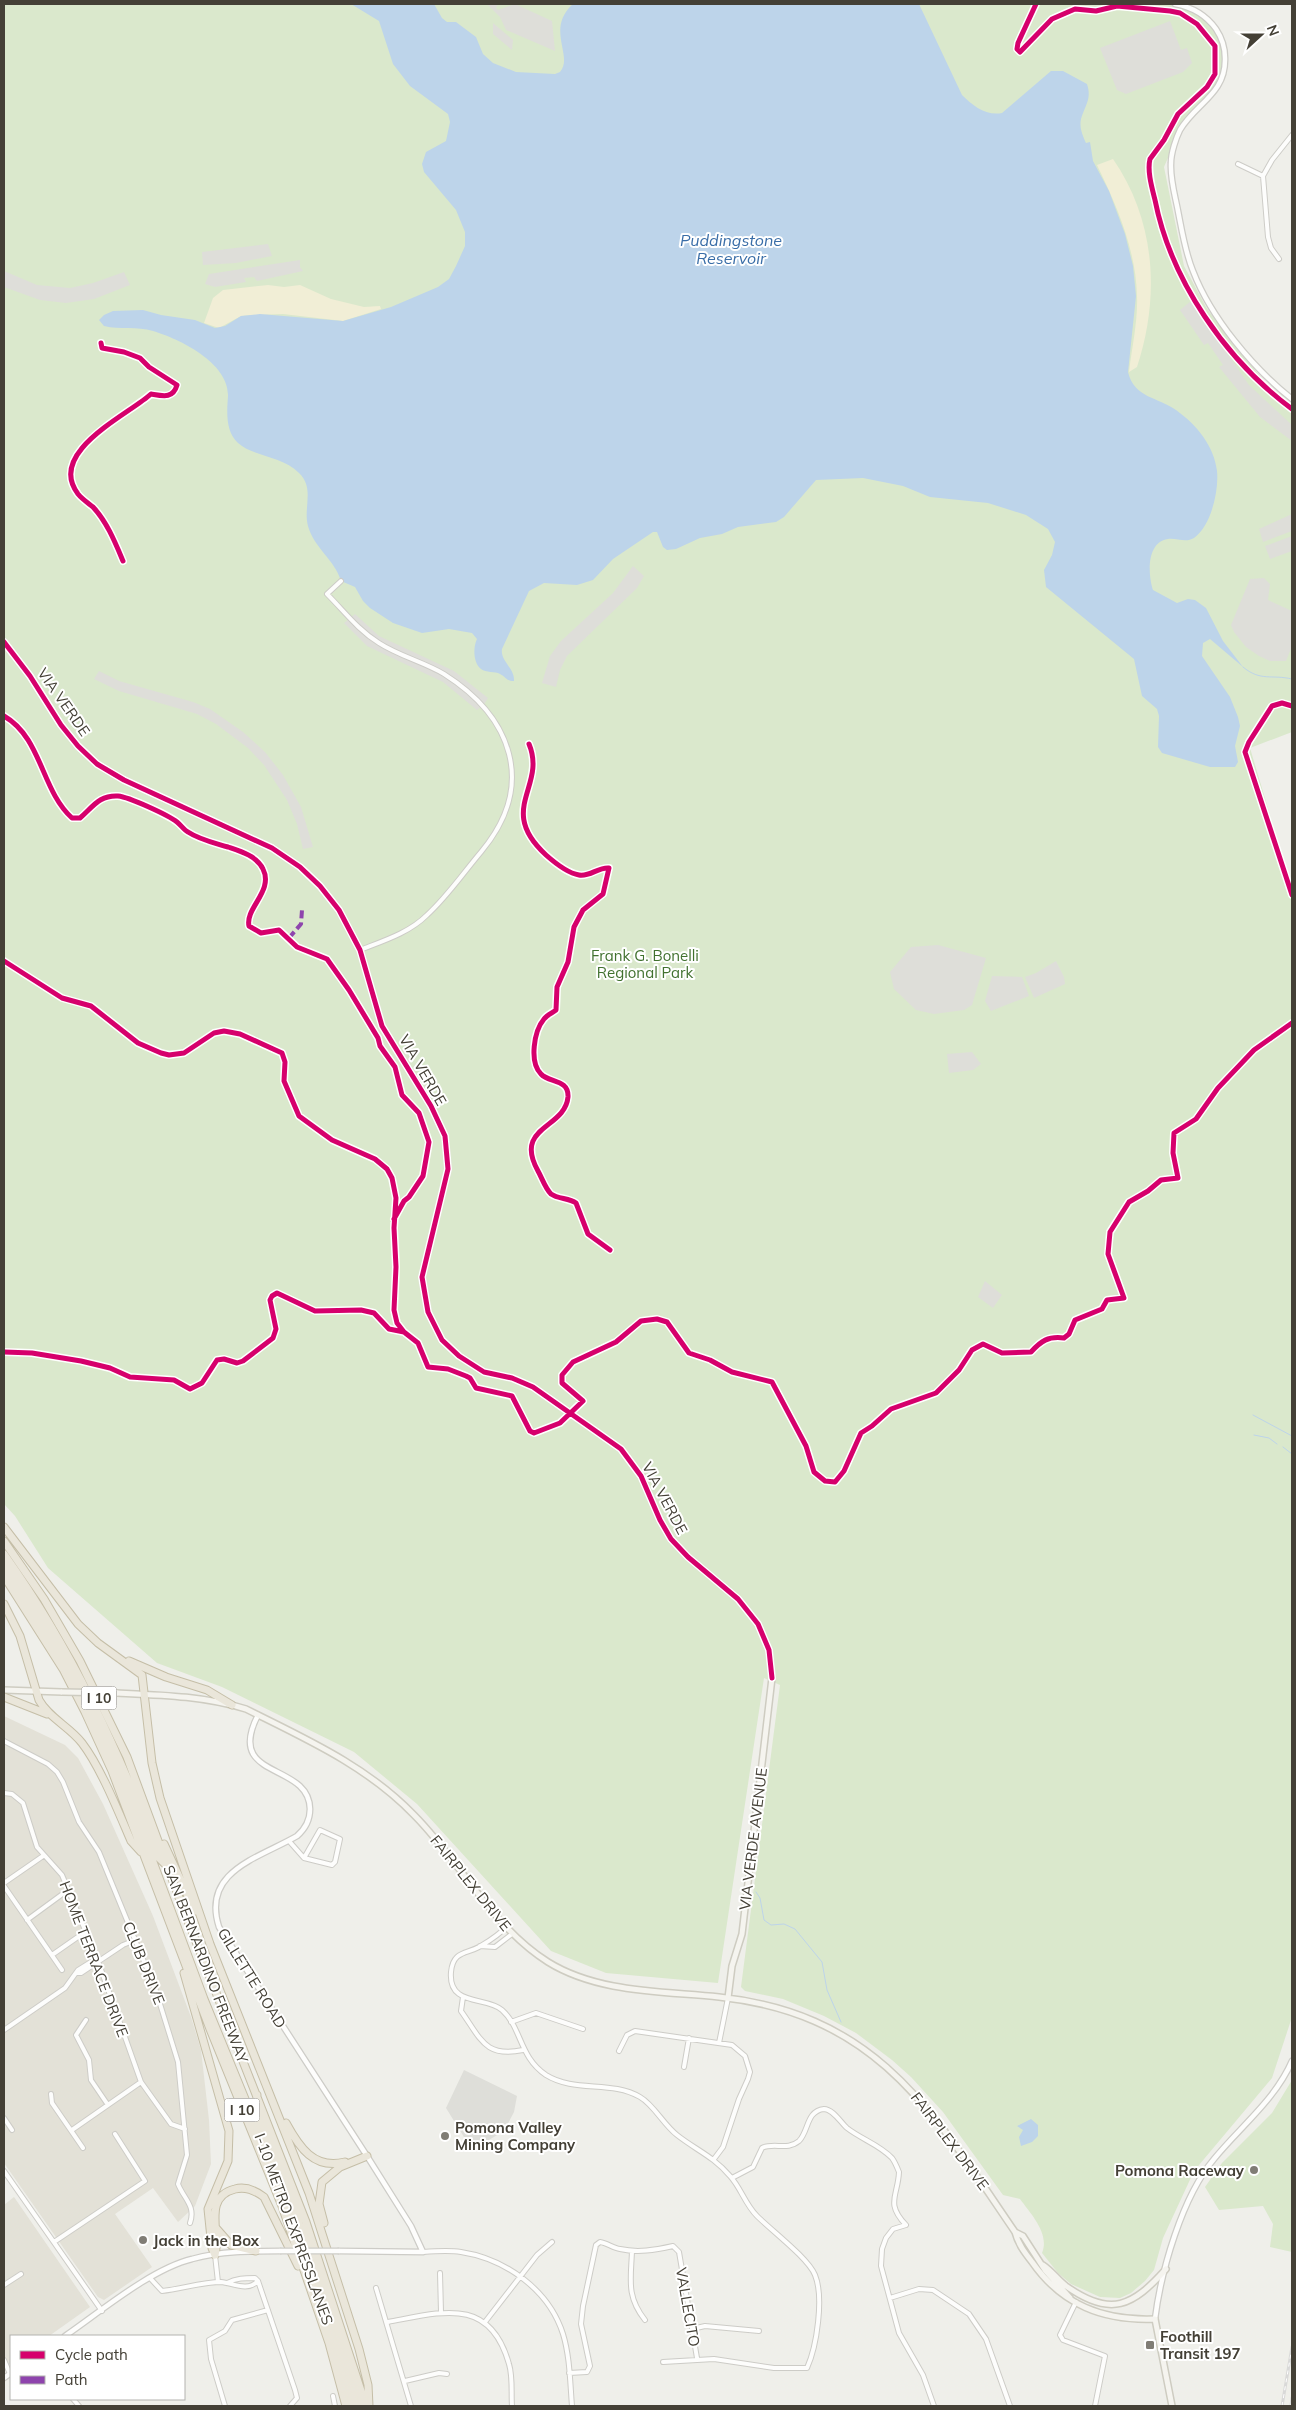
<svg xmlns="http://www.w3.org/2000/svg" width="1296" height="2410" font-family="Mulish,sans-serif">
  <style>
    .residential { fill: #e3e1d7 }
    .green { fill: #dae8cc }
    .sand { fill: #f1eed6 }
    .parking { fill: #deded9 }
    .water { fill: #bdd4ea }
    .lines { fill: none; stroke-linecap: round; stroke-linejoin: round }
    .stream { stroke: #bdd4ea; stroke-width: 1 }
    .minor-casing { stroke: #cdccc7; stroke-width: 6 }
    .tertiary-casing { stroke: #cdccc7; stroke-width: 7 }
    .secondary-casing { stroke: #ceccc1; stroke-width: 8 }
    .motorway-casing { stroke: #c5bea7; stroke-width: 9 }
    .minor { stroke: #fdfdfc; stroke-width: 4 }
    .tertiary { stroke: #fdfdfc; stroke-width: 4.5 }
    .secondary { stroke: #f5f4ef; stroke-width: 5 }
    .motorway { stroke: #eae6da; stroke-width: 7 }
    .rail-casing { stroke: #d9d9d8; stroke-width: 3 }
    .rail { stroke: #fff; stroke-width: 1; stroke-dasharray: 4; stroke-linecap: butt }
    .tertiary-bridge-casing { stroke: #cdccc7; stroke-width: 7; stroke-linecap: butt }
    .secondary-bridge-casing { stroke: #ceccc1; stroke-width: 8; stroke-linecap: butt }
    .tertiary-bridge { stroke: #fdfdfc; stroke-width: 4.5 }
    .secondary-bridge { stroke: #f5f4ef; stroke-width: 5 }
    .quiet { stroke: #8e44ad; stroke-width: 4; stroke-dasharray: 8 4; stroke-linecap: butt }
    .cycleway-casing { stroke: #fff; stroke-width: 8 }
    .cycleway { stroke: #d6006c; stroke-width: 5 }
    .poi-dot { fill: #807d75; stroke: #fff; stroke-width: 2 }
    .labels { text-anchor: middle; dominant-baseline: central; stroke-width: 4; stroke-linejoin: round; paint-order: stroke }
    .shield { fill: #fff; stroke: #7c7972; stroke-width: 1 }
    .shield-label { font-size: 14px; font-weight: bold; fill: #444036 }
    .street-label { font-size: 15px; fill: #444036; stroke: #fff }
    .park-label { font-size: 15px; fill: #41712f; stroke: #fff }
    .poi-label { font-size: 15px; font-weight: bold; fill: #444036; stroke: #fff; text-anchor: start }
    .water-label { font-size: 16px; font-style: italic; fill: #396da7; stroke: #fff }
  </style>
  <rect width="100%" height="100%" fill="#efefea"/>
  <path class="residential" d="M4,1716L65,1745L78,1758L103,1804L153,1916L191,2017L201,2050L209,2120L211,2164L195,2206L178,2222L153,2188L115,2214L152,2267L104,2300L98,2297L4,2163Z
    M14,2197L90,2307L49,2336H11V2363L4,2368V2205Z"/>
  <path class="green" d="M4,4H1175L1187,7L1212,24L1225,51L1222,80L1180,130L1164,167L1184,266L1206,307L1229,339L1266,383L1292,404V732L1250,748L1292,889V2017L1272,2078L1194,2171L1163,2238L1154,2270L1145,2281L1131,2293L1120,2298L1100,2297L1071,2284L1058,2273L1042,2253C1050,2234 1031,2214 1020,2199L1003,2195L943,2112L911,2077L892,2060L856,2033L824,2016L783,1999L745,1991L741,1987L780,1685L764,1678L718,1983L606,1973L551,1951L417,1804L354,1752L222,1687L157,1663L48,1568L15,1516L4,1504Z
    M1292,2080V2252L1270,2247L1273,2224L1263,2206L1219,2210L1205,2187L1222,2163L1272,2113Z"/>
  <path class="sand" d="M1113,159C1156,221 1160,297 1137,367L1129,372C1132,347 1138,321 1137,296C1136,250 1117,206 1097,165Z
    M268,285L284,287L300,285L331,299L364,307L380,306L381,309L343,321L283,314L251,315L241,316L219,328L204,323L213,298L223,290Z"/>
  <path class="parking" d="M487,4H498L496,8L498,10L515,4L552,21L555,51L506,30L500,17Z
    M1170,21L1181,50L1187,48L1192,63L1183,72L1126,94L1117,90L1100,48Z
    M493,23L513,40L512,50L493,34Z
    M268,244L272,256L236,263L203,265L202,252Z
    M300,260V267L303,271L257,281L254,277L244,278L246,282L215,287L205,284L209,274Z
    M4,271L37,285L70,288L93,283L124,272L130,285L94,299L66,303L40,300L4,287Z
    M1191,301L1249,385L1292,425V441L1260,417L1219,367L1223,365L1208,343L1204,345L1180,310Z
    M1292,514V531L1263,542L1259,529Z
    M1292,536V551L1270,559L1265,546Z
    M633,566L644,576L637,588L567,656L560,670L556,687L542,683L550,656L561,641L613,593Z
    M1264,578L1270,584L1268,600L1292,611V646L1286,661H1270L1259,656L1246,647L1234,632L1231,625L1250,579Z
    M355,614L379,636L454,671L488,698L485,703L477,710L443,682L367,646L344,623Z
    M99,671L119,681L193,702L210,709L243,732L265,752L283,775L301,807L313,847L303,849L297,824L287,800L264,765L248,748L216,724L197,714L119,691L94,679Z
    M938,945L986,958L972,1005L964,1010L934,1014L916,1010L894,989L890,972L911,947Z
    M1056,961L1064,977L1065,984L1034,998L1025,977L1036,973Z
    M992,976L1022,977L1029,996L991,1011L985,1001Z
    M972,1052L981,1064L973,1070L949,1073L947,1054Z
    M985,1281L1002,1295L993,1308L978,1297Z
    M464,2070L517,2096L514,2112L504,2131L472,2150L446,2108Z"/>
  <path class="water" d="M351,4H434L442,18L447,22H456L476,37L483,54L493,63L516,72L555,74L560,72C574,56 545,29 573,4H919L962,95C973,106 986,116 1002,113L1051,71H1063L1087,84C1092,99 1085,105 1081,119C1079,128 1083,136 1086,143L1090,142L1093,161L1109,191L1125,234L1133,266L1136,296L1128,372C1134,398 1158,397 1176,410C1197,425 1214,446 1217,471C1219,491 1211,526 1194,538C1186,543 1177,538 1168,539C1146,542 1148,575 1153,590L1177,603L1188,599L1195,600L1206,608L1223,641L1243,667L1210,639L1203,643L1202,656L1230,697L1238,717L1240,726L1235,746L1238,762L1235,767H1210L1162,753L1158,747L1159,716L1157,709L1142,696L1134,659L1046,587L1044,570L1052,555L1055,542L1048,529L1026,515L988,503L930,497L903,486L863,478L816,480L784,517L776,522L738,527L722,534L700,538L676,549L667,550L663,547L657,532H653L613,559L593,580L577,585L544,583L529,591L502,649C500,661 515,668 514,681C506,681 506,677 500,674C495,671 486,673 481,669C473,663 473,647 477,639L472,633L449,629L422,633L393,623L370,608L363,601L355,587L341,581C335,560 314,548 308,526C303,508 315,488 299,473C282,456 254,457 238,443C225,431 227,411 228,396C229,363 180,339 153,331C137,326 120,330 104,326L99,320L104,315L113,311L143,310L161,315L195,320L215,328L225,326L241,316L260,314L343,321L391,307L438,287L449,279L456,266L465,246V232L456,210L424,172L422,164L426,152L446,141L450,122L448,114L410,86L393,64L379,21Z
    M1031,2119L1038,2125V2136L1032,2142L1021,2146L1019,2137L1023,2130L1017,2126Z"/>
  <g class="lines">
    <path class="stream" d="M1243,667C1261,682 1271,674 1292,679
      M1253,1415L1292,1436
      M1254,1435L1269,1438L1277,1444
      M1283,1447L1292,1454
      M756,1892L760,1898L764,1920L771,1925L784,1924L795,1929L822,1962L827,1990L841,2022"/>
    <g class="minor-casing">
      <path id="minor" d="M1238,164L1263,176
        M1279,259L1271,248L1268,237L1263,176L1272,160L1292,135
        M341,581L327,594C344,611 358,630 379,643C399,656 424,662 444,674C512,717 537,785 481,852C464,872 447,897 427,915C409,933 383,941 360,950
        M4,1741L48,1764L57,1772L63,1782L79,1822L99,1852L156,1991L178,2062L187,2155L178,2184C184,2199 196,2206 190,2223
        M4,1793L12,1794L23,1803L37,1847L62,1875L98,1961L141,2082L171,2124L185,2129
        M289,1841L304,1858L332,1865L335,1862L340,1839L320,1830L304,1858
        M4,1883L43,1856
        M4,1886L62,1970
        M27,1920L68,1890
        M506,1927C498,1936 489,1941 479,1947C466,1954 453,1951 451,1972C448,2007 486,1996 502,2010C522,2028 519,2057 546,2075C575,2093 611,2080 640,2097C654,2105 663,2124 677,2135C696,2150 713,2156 730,2176C741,2188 745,2204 757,2216C772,2231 808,2258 815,2275C824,2297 817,2346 807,2368H774L714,2359L663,2362
        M480,1946L495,1947L512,1934
        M52,1955L85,1932
        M77,1973H81L123,1945L135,1940
        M463,1997L461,2011C481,2039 485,2058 523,2050
        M86,2020L76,2035L89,2060L91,2080L108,2105
        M511,2022L536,2013L583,2029
        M4,2030L65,1988L78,1970L94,1960L98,1961
        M719,2043L728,1998
        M619,2051L627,2035L635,2031L732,2045L745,2056L750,2072L748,2079L739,2099L723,2147L714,2159
        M684,2067L689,2038
        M51,2094L52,2103L83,2148
        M4,2118L12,2130
        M72,2130L141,2082
        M4,2171L102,2311
        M732,2178L753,2167L762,2148C774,2142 787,2151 799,2141C809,2131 806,2111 824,2109C833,2109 841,2123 847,2128C861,2139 880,2145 892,2158C895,2162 897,2167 899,2172C898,2196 885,2203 906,2225L893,2229L886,2238L882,2249L881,2266L899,2333L923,2375L934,2406
        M54,2242L145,2181L115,2134
        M632,2251C631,2279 626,2296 645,2320
        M423,2252C436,2251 449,2250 461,2252C506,2259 549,2290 563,2334C570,2357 570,2382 572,2406
        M215,2255L218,2282
        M440,2273L441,2312
        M150,2278L162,2291C181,2289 202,2282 221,2282C233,2283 247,2292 258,2281
        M227,2283C236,2278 245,2278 255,2278L258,2281L295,2390L297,2398L290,2406
        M4,2285L21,2274
        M376,2288L411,2406
        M890,2298L919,2289L933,2290L969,2314L986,2339L1010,2406
        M1076,2302L1060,2335L1063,2340L1105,2356L1095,2406
        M388,2322C442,2312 490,2296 509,2364C513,2377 511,2393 512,2406
        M485,2322L537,2255L552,2242
        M692,2329L705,2326L759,2331
        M4,2360L10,2374
        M569,2373L587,2372L590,2366L581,2324L583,2306L596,2245L600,2242C607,2243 613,2248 620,2249C638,2253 655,2250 673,2246L679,2252L697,2358
        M405,2381L439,2373L447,2374
        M333,2396L335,2406
        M73,2399L79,2406
        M225,2406L211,2359L209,2340L225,2331L232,2320L268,2310"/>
    </g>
    <g class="tertiary-casing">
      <path id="tertiary" d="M1175,4C1192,7 1206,15 1216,29C1222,38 1225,48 1225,58C1226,94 1196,103 1180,130C1176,138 1171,153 1171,163C1170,179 1175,195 1178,211C1182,231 1185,252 1193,271C1211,318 1253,368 1292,399
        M258,1715C224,1781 309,1761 310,1809C310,1820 305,1829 297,1836C259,1858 201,1871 219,1927L367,2156L411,2226L423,2252L339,2251
        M1155,2319C1161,2271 1182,2197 1214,2159C1241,2126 1275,2100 1292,2061
        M65,2336C100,2312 151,2269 192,2259C221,2251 251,2251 280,2251
        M4,2378L11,2373"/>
    </g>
    <g class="secondary-casing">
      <path id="secondary" d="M4,642L30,676L61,725L78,746L97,764L124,780L272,848L300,867L320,886L339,910L360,950L382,1026L431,1106L445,1136L448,1169L422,1277L428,1312L442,1340L459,1356L484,1372L512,1378L533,1387L621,1449L641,1476L660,1520L671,1539L688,1557L738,1599L758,1624L769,1650L772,1678L742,1934L732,1966L728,1998
        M4,1690L62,1692
        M117,1693C161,1695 203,1696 246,1709C306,1739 367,1766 414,1815C461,1862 491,1926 548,1962C598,1993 662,1991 719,1997C878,2014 933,2112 1015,2232C1018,2244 1025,2253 1032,2262C1062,2305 1103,2321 1155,2319L1172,2406
        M1015,2232L1023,2236L1045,2270L1070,2298
        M1043,2265C1052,2271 1058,2280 1066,2286C1111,2318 1133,2306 1166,2269"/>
    </g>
    <g class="motorway-casing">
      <path id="motorway" d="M4,1527L78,1624L98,1643L142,1675L152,1763L160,1798L210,1944L309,2193L359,2349L368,2385L369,2406
        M4,1541L44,1599L80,1661L127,1757L184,1911L306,2222L366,2406
        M4,1554C71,1648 119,1750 159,1858L165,1864
        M4,1565L59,1650L95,1719L120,1773L204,1999L284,2194L325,2314L353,2406
        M4,1576L63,1669L85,1712L112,1771L210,2029L282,2206L329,2343L346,2406
        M4,1604L20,1636L39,1700C49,1718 70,1727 82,1743C101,1768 118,1811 131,1841L141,1852
        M129,1661L166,1677L207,1690L232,1705
        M4,1697L47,1714
        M164,1844L195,1911
        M184,1973L229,2131L228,2161L208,2209L212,2248L215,2255
        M257,2095L256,2109L315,2266L359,2406
        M286,2123C299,2147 314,2170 345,2162
        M324,2223L319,2204L322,2182L340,2167L367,2156
        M216,2228L231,2245L256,2251
        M215,2255C221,2234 202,2197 235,2189C246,2186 256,2191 264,2197L298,2266"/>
    </g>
    <use href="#minor" class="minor"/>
    <use href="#tertiary" class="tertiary"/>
    <use href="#secondary" class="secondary"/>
    <use href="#motorway" class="motorway"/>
    <g class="rail-casing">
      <path id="rail" d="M1282,2406L1292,2347
        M1291,2406L1292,2398"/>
    </g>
    <use href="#rail" class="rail"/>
    <g class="tertiary-bridge-casing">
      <path id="tertiary-bridge" d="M280,2251H339"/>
    </g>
    <g class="secondary-bridge-casing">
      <path id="secondary-bridge" d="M62,1692L117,1693"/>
    </g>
    <use href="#tertiary-bridge" class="tertiary-bridge"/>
    <use href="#secondary-bridge" class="secondary-bridge"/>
    <path class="quiet" d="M289,938L301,924L302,910"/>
    <g class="cycleway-casing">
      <path id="cycleway" d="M1036,4L1018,43L1017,49L1020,52L1052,19L1075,9L1096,11L1117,6L1170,11L1180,13L1197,24L1215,46V74L1207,87L1178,114L1164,140L1150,159C1147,171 1152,188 1155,200C1171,281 1226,360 1292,409
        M101,343L102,348L124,352L140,358L149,367L177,385C173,399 163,396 151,394C128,415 46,452 78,494C82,499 88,503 93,507C107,522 115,542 123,561
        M4,642L30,676L61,725L78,746L97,764L124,780L272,848L300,867L320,886L339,910L360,950L382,1026L431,1106L445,1136L448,1169L422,1277L428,1312L442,1340L459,1356L484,1372L512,1378L533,1387L621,1449L641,1476L660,1520L671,1539L688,1557L738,1599L758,1624L769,1650L772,1678
        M1292,706L1282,703L1272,706L1249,742L1245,752L1292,895
        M4,716C42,738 41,790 72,818H80C93,807 99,795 118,796C129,797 168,815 177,822C181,825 184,830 188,832C200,840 215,843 228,847C240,851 257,856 263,869C274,891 245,908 249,926L261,933L279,930L297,947L327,959L349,990L378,1038L380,1046L395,1067L402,1095L419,1113L429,1142L423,1176L409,1197L404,1201L394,1219
        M529,744C547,787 496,809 546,855C555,863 567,873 579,875C590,877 598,867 609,868L603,894L583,910L574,927L568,962L557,987L556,1010C552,1013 547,1015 544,1019C534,1031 529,1062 541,1074C549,1083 569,1079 568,1097C565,1129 513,1126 538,1171C542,1178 545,1188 551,1194C558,1199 569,1198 576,1203L588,1234L610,1250
        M4,961L62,998L91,1006L138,1043L161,1053L169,1055L184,1053L214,1033L224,1031L240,1034L282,1053L285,1062L284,1081L299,1116L332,1140L375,1159L387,1169L392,1178L396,1198L394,1228L396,1267L394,1310L397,1323L404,1332
        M4,1352L32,1353L81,1361L110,1368L130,1377L174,1380L190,1389L202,1383L217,1360L224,1359L237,1363L243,1361L273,1338L276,1329L270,1300L272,1296L277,1293L315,1311L361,1310L374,1313L389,1329L404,1332L418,1343L428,1367L448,1369L466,1376L470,1378L476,1388L512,1396L530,1431L534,1433L560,1423L583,1401L562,1383V1375L573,1362L616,1342L641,1321L657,1319L667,1322L689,1353L710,1360L732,1372L772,1382L806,1446L814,1472L825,1481L835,1482L844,1471L861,1433L872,1426L891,1409L936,1393L959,1370L972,1350L983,1344L1002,1353L1031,1352C1041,1341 1048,1336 1064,1338L1069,1334L1075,1320L1102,1309L1107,1300L1124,1298L1108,1254L1110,1232L1129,1202L1148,1191L1161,1180L1178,1178L1173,1153L1174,1133L1196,1119L1218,1088L1254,1050L1292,1023"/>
    </g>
    <use href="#cycleway" class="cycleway"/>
  </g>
  <g class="poi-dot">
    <circle cx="445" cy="2136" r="5"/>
    <circle cx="1254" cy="2170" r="5"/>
    <circle cx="143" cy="2240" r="5"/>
    <rect x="1145" y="2340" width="10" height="10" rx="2.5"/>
  </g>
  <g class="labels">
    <g class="shield">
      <rect x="81.5" y="1686.5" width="35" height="23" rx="4"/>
      <rect x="224.5" y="2098.5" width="35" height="23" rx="4"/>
    </g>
    <g class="shield-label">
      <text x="99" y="1698">I 10</text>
      <text x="242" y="2110">I 10</text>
    </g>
    <g class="street-label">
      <text transform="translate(64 702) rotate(55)">VIA VERDE</text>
      <text transform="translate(423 1070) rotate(60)">VIA VERDE</text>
      <text transform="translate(665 1498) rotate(62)">VIA VERDE</text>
      <text transform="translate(753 1839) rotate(-83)">VIA VERDE AVENUE</text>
      <text transform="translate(471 1883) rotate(51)">FAIRPLEX DRIVE</text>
      <text transform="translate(94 1959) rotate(69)">HOME TERRACE DRIVE</text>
      <text transform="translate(144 1963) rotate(68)">CLUB DRIVE</text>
      <text transform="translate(206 1964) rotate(69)">SAN BERNARDINO FREEWAY</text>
      <text transform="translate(252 1978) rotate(58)">GILLETTE ROAD</text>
      <text transform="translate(950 2141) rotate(53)">FAIRPLEX DRIVE</text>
      <text transform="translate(294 2229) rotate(70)">I-10 METRO EXPRESSLANES</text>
      <text transform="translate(688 2307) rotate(80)">VALLECITO</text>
    </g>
    <g class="park-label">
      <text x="645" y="955">Frank G. Bonelli<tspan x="645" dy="17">Regional Park</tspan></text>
    </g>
    <g class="poi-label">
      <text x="455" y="2127">Pomona Valley<tspan x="455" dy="17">Mining Company</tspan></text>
      <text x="1244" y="2170" text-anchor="end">Pomona Raceway</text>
      <text x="153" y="2240">Jack in the Box</text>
      <text x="1160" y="2336">Foothill<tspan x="1160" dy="17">Transit 197</tspan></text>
    </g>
    <g class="water-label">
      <text x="731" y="240">Puddingstone<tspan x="731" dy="18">Reservoir</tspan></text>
    </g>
  </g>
  <rect width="1296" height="2410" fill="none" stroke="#444036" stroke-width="10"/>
  <rect x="10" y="2335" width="175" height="65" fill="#ffffff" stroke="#b4b3af"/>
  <rect x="20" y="2351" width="25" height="8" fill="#d6006c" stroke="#b4b3af"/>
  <text x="55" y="2360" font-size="15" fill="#444036">Cycle path</text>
  <rect x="20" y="2376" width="25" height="8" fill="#8e44ad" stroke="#b4b3af"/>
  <text x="55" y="2385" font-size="15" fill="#444036">Path</text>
  <g transform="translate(1261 35) rotate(69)" stroke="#ffffff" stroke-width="4" paint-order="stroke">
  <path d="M0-4L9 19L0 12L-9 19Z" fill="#444036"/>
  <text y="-8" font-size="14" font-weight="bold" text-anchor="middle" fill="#444036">N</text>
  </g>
</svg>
